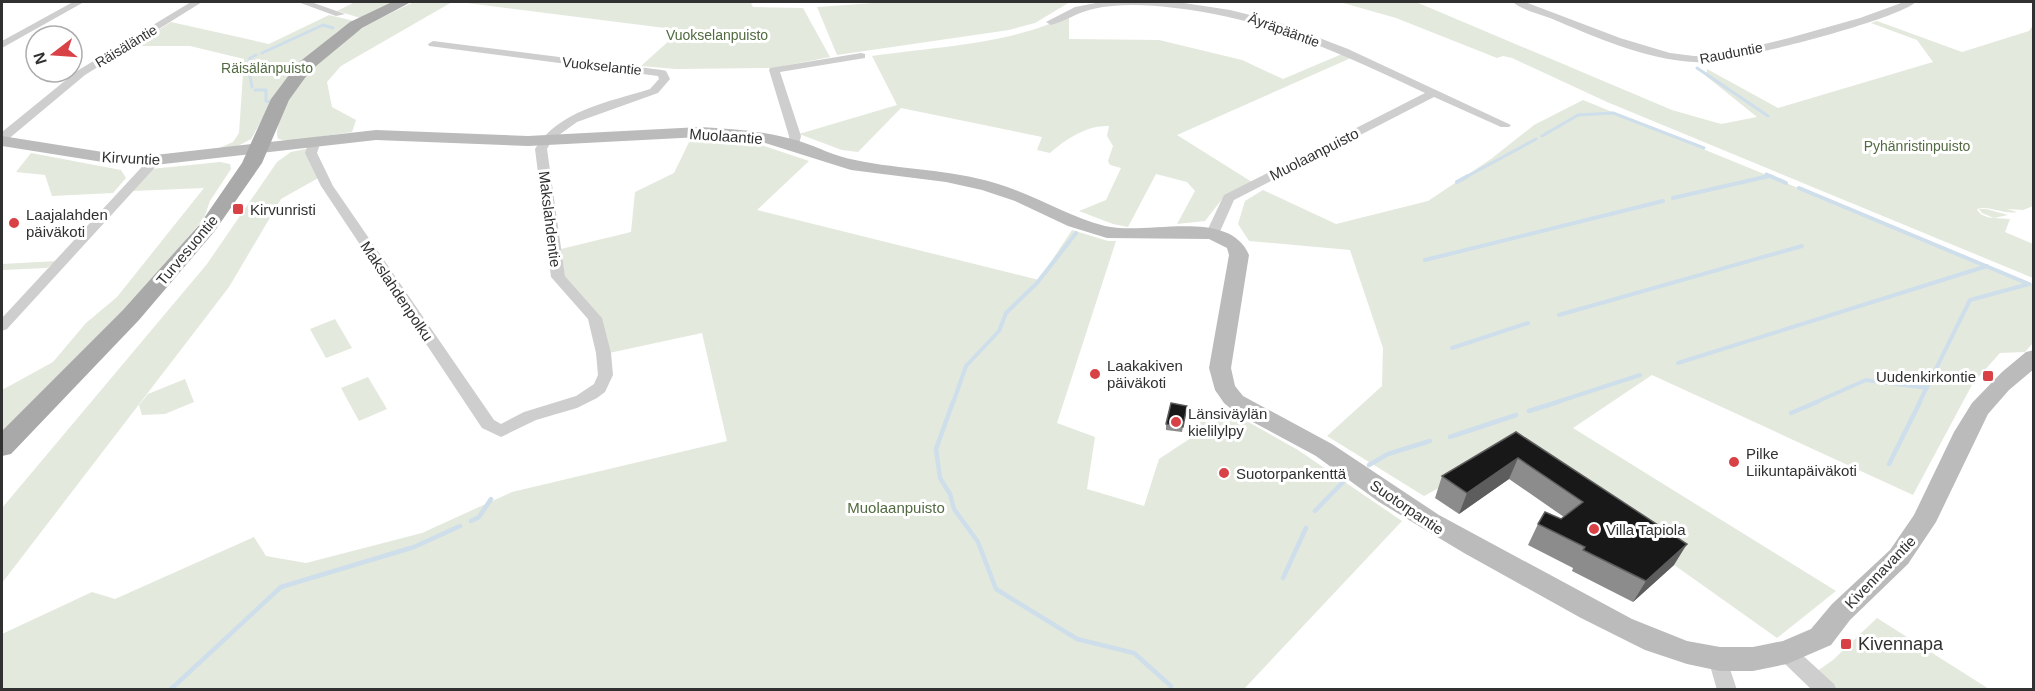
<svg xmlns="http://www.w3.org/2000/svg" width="2035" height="691" font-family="Arial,sans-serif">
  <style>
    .green { fill: #e3e9dd }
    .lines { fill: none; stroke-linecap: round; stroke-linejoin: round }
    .stream-far2 { stroke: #cedeea; stroke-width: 3 }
    .stream-far1 { stroke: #cedeea; stroke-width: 4 }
    .stream { stroke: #cedeea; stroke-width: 4.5 }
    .street { fill: #cecece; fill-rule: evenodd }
    .secondary { fill: #bbb; fill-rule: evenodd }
    .primary { fill: #a9a9a9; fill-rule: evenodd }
    .wall { fill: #8c8c8c }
    .shaded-wall { fill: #5d5d5d }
    .building { fill: #181818; stroke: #5d5d5d; stroke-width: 1.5 }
    .poi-dot { fill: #d84247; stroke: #fff; stroke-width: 2 }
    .labels { text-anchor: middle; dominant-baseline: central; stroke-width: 6; stroke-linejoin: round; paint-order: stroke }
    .far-street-label { font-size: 14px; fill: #313131; stroke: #fff }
    .far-park-label { font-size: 14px; fill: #526a41; stroke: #fff }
    .street-label { font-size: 15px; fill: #313131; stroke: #fff }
    .poi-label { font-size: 15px; fill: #313131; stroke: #fff; text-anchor: start }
    .park-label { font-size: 15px; fill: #526a41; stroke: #fff }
    .near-poi-label { font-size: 18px; fill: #313131; stroke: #fff; text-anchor: start }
  </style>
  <rect width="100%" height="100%" fill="#fff"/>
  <path class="green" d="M355,2H396L364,19L337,11Z
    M414,2H452L341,66L327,82L332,107L356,120L352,132L289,141L278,139C275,131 280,121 283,112C302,56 363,26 414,2Z
    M459,2H781L751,3L753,7L803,8L830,57L773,68L676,69L641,66L681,30Z
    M888,2H1070L1035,23L1009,30L837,55L817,7Z
    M1340,2H1416L1672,110L1721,124L1757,117L1706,76L1707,69L1778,108L1933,62L1917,40L1871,23L1877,21L1962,52L2029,31L2033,25V206L2023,210L2007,209L2017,212C2003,215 1990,205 1977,209C1979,215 1988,218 1994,218L1982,213L1979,209H1986L2008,215L1994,218L2010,219L2005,232L2033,244V278L1607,102L1512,58L1503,56L1497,58L1396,18Z
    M329,15L358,22L338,31L306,59L270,105L251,139L236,147L217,149L233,142L239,133L244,59L190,46H132L171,22L269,44Z
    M1069,15V39L1159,40L1242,60L1283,79L1342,54L1351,58L1177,135L1252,182L1223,198L1205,221L1177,224L1195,191L1187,182L1156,174L1128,227L1113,224L1079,211L1106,200L1121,168L1110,165L1108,161L1113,146L1107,136L1109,126C1087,125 1066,139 1050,153L1037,150L1042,137L901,108L858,152L842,150L799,134L897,105L872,56C933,47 1015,44 1069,15Z
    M1583,100L2033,284V343L2025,352L2000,353L1973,383L1913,495L1652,375L1573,428L1836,591L1777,638L1511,449L1424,496L1327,436L1382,386L1383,348L1350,250L1249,241L1238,224L1245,201L1263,190L1336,224L1428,201L1491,159L1534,125Z
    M691,138L758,144L809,161L757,210L1039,280L1072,230L1108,241H1116L1057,423L1095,437L1087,489L1144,506L1159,459L1194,436L1196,420H1205L1203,417L1214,420L1243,419L1298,450L1402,521L1244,689L2,690V634L92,592L115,599L254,537L266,556L306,563L422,533L512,492L727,441L702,333L609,353L600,316L565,276L561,249L631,232L635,192L674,173Z
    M310,148L320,177L281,199L229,287L2,583V508L207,264L277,162L291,152Z
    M31,153L121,170L126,178L113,193L52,196L45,175L16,172Z
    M220,162L230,164L231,169L210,201L204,218L151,283L2,433V390L53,362L86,323L117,297L204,188L132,191L151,169Z
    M57,261L47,268L2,270V264Z
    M335,319L352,348L326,358L310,329Z
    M368,377L387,409L359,421L341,388Z
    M185,379L194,402L165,414L142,415L139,405L148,394Z
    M1877,618L1989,689H1834L1816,672L1833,660Z"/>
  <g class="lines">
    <path class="stream-far2" d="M262,53L323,25L333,28
      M1697,68L1768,116
      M252,87L248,66L250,58L256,55
      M255,90H266V101L270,102
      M1542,136L1578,115L1613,113L1704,148
      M1766,174L1773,177
      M1466,177L1536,139
      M1763,177L1769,176"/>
    <path class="stream-far1" d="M1770,176L1786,183
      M1457,182L1468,176
      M1799,188L2029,284
      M1673,198L1769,176
      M1425,260L1663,201
      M1559,315L1802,246
      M1452,348L1528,323
      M1678,363L1987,266
      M953,403L966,366L999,331L1006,313L1037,283L1076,233
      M1554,403L1640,375
      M1814,403L1866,380L1927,388
      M1919,403L1970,300L2029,284"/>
    <path class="stream" d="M953,402L936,449L940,478L950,494L954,509L978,542L996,589L1077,639L1134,653L1171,686V690
      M1529,411L1558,402
      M1791,413L1817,402
      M1450,437L1516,415
      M1889,464L1920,402
      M1369,465L1388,454L1430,441
      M1315,511L1344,481
      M471,521L479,517L491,499
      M1283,578L1306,528
      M170,690L281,587L414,547L460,526"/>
    <path class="street" d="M73,2H84L2,48V41Z
      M191,2H202L85,75L6,141H2V132L77,71Z
      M298,2H311L345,14L336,16Z
      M1101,2L1184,3L1230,10L1278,22L1348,49L1511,125L1509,127H1501L1434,97L1234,200L1218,236H1208L1206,233L1224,195L1425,93C1342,54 1267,18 1175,8C1148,5 1120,3 1093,9C1078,12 1066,21 1051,25L1046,22L1075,7Z
      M1513,2H1525L1620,38L1670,53L1694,56H1715L1789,38L1860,18L1904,2H1916C1894,21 1725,65 1693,62C1644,59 1595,37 1550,18C1539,14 1522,10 1513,2Z
      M433,41L662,70L666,71L670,79L658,93L577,122L552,140L547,149L565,276L602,318L611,353L613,375L605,392L597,398L577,408L536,420L501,437L482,428L321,186L305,153L309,141L315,137L321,141L317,153L333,186L494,420L501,424L524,412L576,396L594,384L598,375L596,353L588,319L551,277L535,149C559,110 609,102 650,89L659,79L658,76L429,46L428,44Z
      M861,53L865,54V58L780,72L801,136L798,148H790L789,136L769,70L770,68Z
      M155,156L159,157V163L7,329L2,331V318L151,157Z
      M1791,648L1798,651L1834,684L1837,690H1812L1784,663L1781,657L1784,651Z
      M1721,660L1728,663L1737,690H1717L1711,669L1714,663Z"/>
    <path class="secondary" d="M700,127C734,129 766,131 799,141C818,147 836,157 855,160C902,170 949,169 995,183C1033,194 1067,216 1105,226C1146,236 1229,207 1249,255L1231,368L1235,386L1243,396L1332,444L1439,515L1632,619L1687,641L1720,647H1753L1783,641L1811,629L1832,604L1890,550L1914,515L1954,432L1972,403L2002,372L2026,352L2034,350V369L2009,390L1988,414L1936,522L1908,564L1850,620L1831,645L1787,664L1753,671H1720L1687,664L1645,650L1581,618L1464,553L1379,502L1316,456L1236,413L1224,403L1215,390L1209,368L1229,255L1227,248L1209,239L1107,238L1068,226L1015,201L982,190L946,182L851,170L756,140L700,137L528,146L376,140L155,165L109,163L2,146V136L109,153L155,155L376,130L528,136Z"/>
    <path class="primary" d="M392,2H411L362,28L310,71L289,100L262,163L214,232L139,320L11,454L2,456V431L123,310L200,224L242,163L271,99L298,63L350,22Z"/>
  </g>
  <path class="wall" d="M1187,406L1182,432L1166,430V424Z
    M1516,432L1674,565L1633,602L1572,571L1573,568L1528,545L1538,524L1561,519L1564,517L1509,479L1459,514L1435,498L1442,476Z"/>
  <path class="shaded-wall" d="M1518,458L1509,479L1459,514L1467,493Z
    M1687,544L1674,565L1633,602L1646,581Z"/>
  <path class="building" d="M1171,403L1187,406L1183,427L1166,424Z
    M1516,432L1687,544L1646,581L1583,550L1585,547L1538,524L1545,512L1561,519L1583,502L1518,458L1467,493L1442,476Z"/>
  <g class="poi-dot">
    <rect x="232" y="203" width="12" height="12" rx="3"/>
    <circle cx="14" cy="223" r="6"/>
    <circle cx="1095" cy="374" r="6"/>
    <rect x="1982" y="370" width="12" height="12" rx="3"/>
    <circle cx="1176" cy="422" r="6"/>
    <circle cx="1734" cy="462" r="6"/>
    <circle cx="1224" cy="473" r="6"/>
    <circle cx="1594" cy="529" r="6"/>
    <rect x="1840" y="638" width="12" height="12" rx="3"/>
  </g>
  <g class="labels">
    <g class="far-street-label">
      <text transform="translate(1284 30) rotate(20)">Äyräpääntie</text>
      <text transform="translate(126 46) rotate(-31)">Räisäläntie</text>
      <text transform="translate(1731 53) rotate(-11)">Rauduntie</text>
      <text transform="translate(602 66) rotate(6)">Vuokselantie</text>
    </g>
    <g class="far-park-label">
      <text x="717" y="35">Vuokselanpuisto</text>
      <text x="267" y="68">Räisälänpuisto</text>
      <text x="1917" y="146">Pyhänristinpuisto</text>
    </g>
    <g class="street-label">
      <text transform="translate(726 136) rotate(4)">Muolaantie</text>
      <text transform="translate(1314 154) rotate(-27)">Muolaanpuisto</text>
      <text transform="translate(131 158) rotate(3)">Kirvuntie</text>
      <text transform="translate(550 219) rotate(83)">Makslahdentie</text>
      <text transform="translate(187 250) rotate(-50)">Turvesuontie</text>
      <text transform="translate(397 291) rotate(56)">Makslahdenpolku</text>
      <text transform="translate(1407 507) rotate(34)">Suotorpantie</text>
      <text transform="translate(1880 572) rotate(-46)">Kivennavantie</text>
    </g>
    <g class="poi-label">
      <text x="250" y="209">Kirvunristi</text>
      <text x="26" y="214">Laajalahden<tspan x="26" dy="17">päiväkoti</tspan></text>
      <text x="1107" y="365">Laakakiven<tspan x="1107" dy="17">päiväkoti</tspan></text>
      <text x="1976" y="376" text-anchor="end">Uudenkirkontie</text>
      <text x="1188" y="413">Länsiväylän<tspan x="1188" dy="17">kielilylpy</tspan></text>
      <text x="1746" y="453">Pilke<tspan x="1746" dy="17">Liikuntapäiväkoti</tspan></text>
      <text x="1236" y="473">Suotorpankenttä</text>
      <text x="1606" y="529">Villa Tapiola</text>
    </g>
    <g class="park-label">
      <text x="896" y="507">Muolaanpuisto</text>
    </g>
    <g class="near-poi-label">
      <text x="1858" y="644">Kivennapa</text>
    </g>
  </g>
  <rect width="2035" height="691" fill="none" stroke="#313131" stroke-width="6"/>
  <g transform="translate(54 54) rotate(253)"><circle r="28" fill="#ffffff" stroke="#adadad" stroke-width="1.5"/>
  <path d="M0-4.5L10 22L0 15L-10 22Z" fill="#d84247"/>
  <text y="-9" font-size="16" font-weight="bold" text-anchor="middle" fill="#313131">N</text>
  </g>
</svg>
